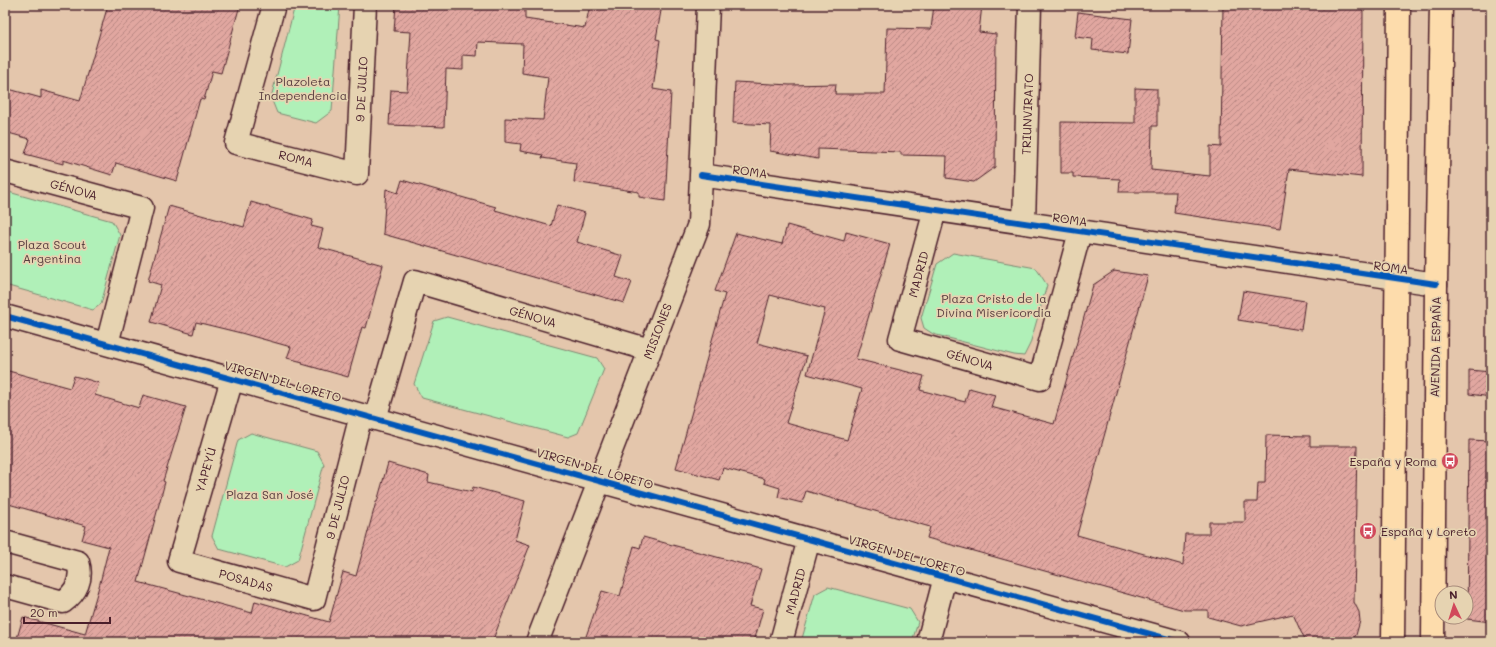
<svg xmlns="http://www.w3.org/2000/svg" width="1496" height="647" font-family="Mali,sans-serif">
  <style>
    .park { fill: #b0f0b8; stroke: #7d8872 }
    .building { fill: url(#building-hatch); stroke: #4a1f2b; fill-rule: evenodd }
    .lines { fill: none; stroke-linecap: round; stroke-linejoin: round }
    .minor-casing { stroke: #4a1f2b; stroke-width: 25 }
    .major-casing { stroke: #4a1f2b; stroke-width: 25 }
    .minor { stroke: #e6d3b1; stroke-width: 22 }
    .major { stroke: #fddcac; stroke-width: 22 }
    .cycleway-casing { stroke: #e6d3b1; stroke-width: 8 }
    .cycleway { stroke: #0057b8; stroke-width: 6 }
    .labels { text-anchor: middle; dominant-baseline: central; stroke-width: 3.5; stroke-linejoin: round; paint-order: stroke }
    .park-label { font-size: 12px; fill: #593e40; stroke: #e6d3b1 }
    .street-label { font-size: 12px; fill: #4a1f2b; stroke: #e6d3b1 }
    .poi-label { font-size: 12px; fill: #4a1f2b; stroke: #e6d3b1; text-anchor: end }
  </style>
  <defs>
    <pattern id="building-hatch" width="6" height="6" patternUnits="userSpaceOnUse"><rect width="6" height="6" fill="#e1a7a0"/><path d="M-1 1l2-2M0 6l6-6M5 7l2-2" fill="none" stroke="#b88783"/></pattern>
  </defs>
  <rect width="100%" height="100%" fill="#e4c6ac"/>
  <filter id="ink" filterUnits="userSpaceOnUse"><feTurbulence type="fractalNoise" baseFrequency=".025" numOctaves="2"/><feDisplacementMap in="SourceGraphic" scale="8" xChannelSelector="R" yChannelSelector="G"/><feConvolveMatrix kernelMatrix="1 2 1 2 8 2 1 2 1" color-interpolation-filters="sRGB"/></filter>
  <g filter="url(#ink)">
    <path class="park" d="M295,5H340L332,111L316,123L277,113L271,98Z
      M5,191L112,221L120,235L101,304L93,310L5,285Z
      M953,253L1036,268L1047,285L1030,344L1024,356L1014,355L933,334L924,328L921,318L937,264Z
      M447,317L597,358L604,369L578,433L568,437L422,398L414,384L434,321Z
      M251,433L317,451L324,464L298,560L285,567L219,549L212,536L238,440Z
      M828,587L910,609L918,622L912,642H801L815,594Z"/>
    <path class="building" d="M108,5H240L221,73L212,71L204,100L200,99L177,181L116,163L112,175L63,160V164L25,154L30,139L5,132V88L41,98V90L80,101Z
      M396,5H525V19L585,28L590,5H662L656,39L660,40L653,89L671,92L665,201L639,197V192L574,182L576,163L542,158L543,155L520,151L521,144L505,142V118L543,120L548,77L522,73L523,44L478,42L477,56L463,55V70L446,69L444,127L389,125L391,90L407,91L411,32L394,31Z
      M934,5H982L979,32L996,34L995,167L974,182L946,178L947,156L901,155V152L818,149V159L770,151L771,125L733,123L735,82L790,85L836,84L835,94H885L887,28L931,29Z
      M1223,5H1363L1362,177L1289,169L1280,229L1174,213L1176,192H1119L1120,179L1073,177V173H1061V122L1135,123V88L1157,89V126H1152L1151,170L1210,176V146L1221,147Z
      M1078,12L1132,19L1128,54L1092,50L1093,39L1075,37Z
      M402,180L496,207L495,210L551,226L557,205L585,213L577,242L623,256L616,277L632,282L624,303L383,234L386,189L398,193Z
      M251,202L313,220L311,226L323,229L318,247L383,265L366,328L362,327L348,377L302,364L303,362L287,358L291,347L241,333L196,322L193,334L151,322L161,285L148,281L169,206L244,227Z
      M787,225L844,241L846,232L890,244L856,359L924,376L920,390L965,402L969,388L995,395L991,407L1054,424L1093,285L1114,271L1148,276L1077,535L1183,565L1185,534H1209V522H1245V502H1257L1258,483H1265L1266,435L1310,436V446H1357L1354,602L1359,612L1360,621L1356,635L1350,642H1307L1301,632L1293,614L1241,626L1208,617V610H1184L927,538L930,527L806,491L802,503L778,497L780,488L764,483L765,479L723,468L719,480L676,468L725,294L715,291L736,233L782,244ZM770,295L825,309L807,374L862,389L847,440L786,423L807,356L757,343Z
      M1243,291L1305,301L1301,330L1238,320Z
      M5,370L70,388L74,376L86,379L99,383L95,395L139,408L143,395L186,407L163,481L165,482L138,582L252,613L255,601L329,622L343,572L356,576L376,502H377L388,463L429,475L428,482L472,492L473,487L525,501L515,540L530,545L492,642H16L23,617L85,634L100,583L109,547L82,540L86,526L5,503Z
      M1469,370L1491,372V397L1469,394Z
      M1469,440L1491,441V622L1467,619Z
      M643,537L761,569L750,606L763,609L754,642H584L602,591L620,596L634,546L640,548Z"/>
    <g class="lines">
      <g class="minor-casing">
        <path id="minor" d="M274,5L236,143L357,174L365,5
          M5,171L142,208L107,344
          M701,175L1436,284
          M935,210L900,339L1040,379L1080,232
          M1024,223L1030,5
          M5,316L1179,642
          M232,379L179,561L314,599L361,415
          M375,419L415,281L650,350
          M5,542L78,562C83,578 77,592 63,602L5,586
          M537,642L699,224L708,5
          M781,642L809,539
          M928,642L945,577"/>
      </g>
      <g class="major-casing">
        <path id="major" d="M1393,642L1399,5
          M1433,642L1436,284L1441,5"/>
      </g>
      <use href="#minor" class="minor"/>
      <use href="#major" class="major"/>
      <g class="cycleway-casing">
        <path id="cycleway" d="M701,175L1436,284
          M5,316L1179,642"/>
      </g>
      <use href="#cycleway" class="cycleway"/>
    </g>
  </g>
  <defs>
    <g id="bus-disc" transform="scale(0.9)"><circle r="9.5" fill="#d1495b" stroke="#e6d3b1"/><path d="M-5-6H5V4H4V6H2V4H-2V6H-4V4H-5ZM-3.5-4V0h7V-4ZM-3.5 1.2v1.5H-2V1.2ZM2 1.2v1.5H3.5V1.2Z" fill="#fff"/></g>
  </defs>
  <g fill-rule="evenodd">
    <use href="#bus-disc" x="1450" y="461"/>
    <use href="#bus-disc" x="1368" y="531"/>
  </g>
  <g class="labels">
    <g class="park-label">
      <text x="303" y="81">Plazoleta<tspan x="303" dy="14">Independencia</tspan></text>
      <text x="52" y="244">Plaza Scout<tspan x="52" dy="14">Argentina</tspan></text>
      <text x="994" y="298">Plaza Cristo de la<tspan x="994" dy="14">Divina Misericordia</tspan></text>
      <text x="270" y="494">Plaza San José</text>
    </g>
    <g class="street-label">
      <text transform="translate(361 89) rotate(-87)">9 DE JULIO</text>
      <text transform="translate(1027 114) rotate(-88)">TRIUNVIRATO</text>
      <text transform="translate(296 158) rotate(14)">ROMA</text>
      <text transform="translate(750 171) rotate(8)">ROMA</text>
      <text transform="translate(74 189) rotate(15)">GÉNOVA</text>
      <text transform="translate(1070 219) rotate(8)">ROMA</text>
      <text transform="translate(1391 267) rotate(8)">ROMA</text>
      <text transform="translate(918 274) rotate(-75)">MADRID</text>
      <text transform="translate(533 316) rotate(16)">GÉNOVA</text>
      <text transform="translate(657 331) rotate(-69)">MISIONES</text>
      <text transform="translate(1435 347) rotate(-89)">AVENIDA ESPAÑA</text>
      <text transform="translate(970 359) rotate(16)">GÉNOVA</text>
      <text transform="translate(283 381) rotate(16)">VIRGEN DEL LORETO</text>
      <text transform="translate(595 468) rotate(16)">VIRGEN DEL LORETO</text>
      <text transform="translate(205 470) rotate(-74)">YAPEYÚ</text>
      <text transform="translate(337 507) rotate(-76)">9 DE JULIO</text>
      <text transform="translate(907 555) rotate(16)">VIRGEN DEL LORETO</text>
      <text transform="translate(246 580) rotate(16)">POSADAS</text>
      <text transform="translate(795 591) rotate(-75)">MADRID</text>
    </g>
    <g class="poi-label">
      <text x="1437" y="461">España y Roma</text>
      <text x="1381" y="531" text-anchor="start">España y Loreto</text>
    </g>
  </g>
  <rect width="1496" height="647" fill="none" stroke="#e6d3b1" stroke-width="20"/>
  <rect x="10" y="10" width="1476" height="627" fill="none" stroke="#4a1f2b" stroke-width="1.5" filter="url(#ink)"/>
  <g transform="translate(1454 605) rotate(356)"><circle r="19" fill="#e6d3b1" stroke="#a88b7b"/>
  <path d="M0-3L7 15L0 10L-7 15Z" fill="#d1495b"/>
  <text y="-6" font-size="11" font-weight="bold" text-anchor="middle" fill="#4a1f2b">N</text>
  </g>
  <path d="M24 617v6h86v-6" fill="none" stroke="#4a1f2b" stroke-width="2"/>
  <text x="30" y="617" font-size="12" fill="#4a1f2b" stroke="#e6d3b1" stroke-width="3" paint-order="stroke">20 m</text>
</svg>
